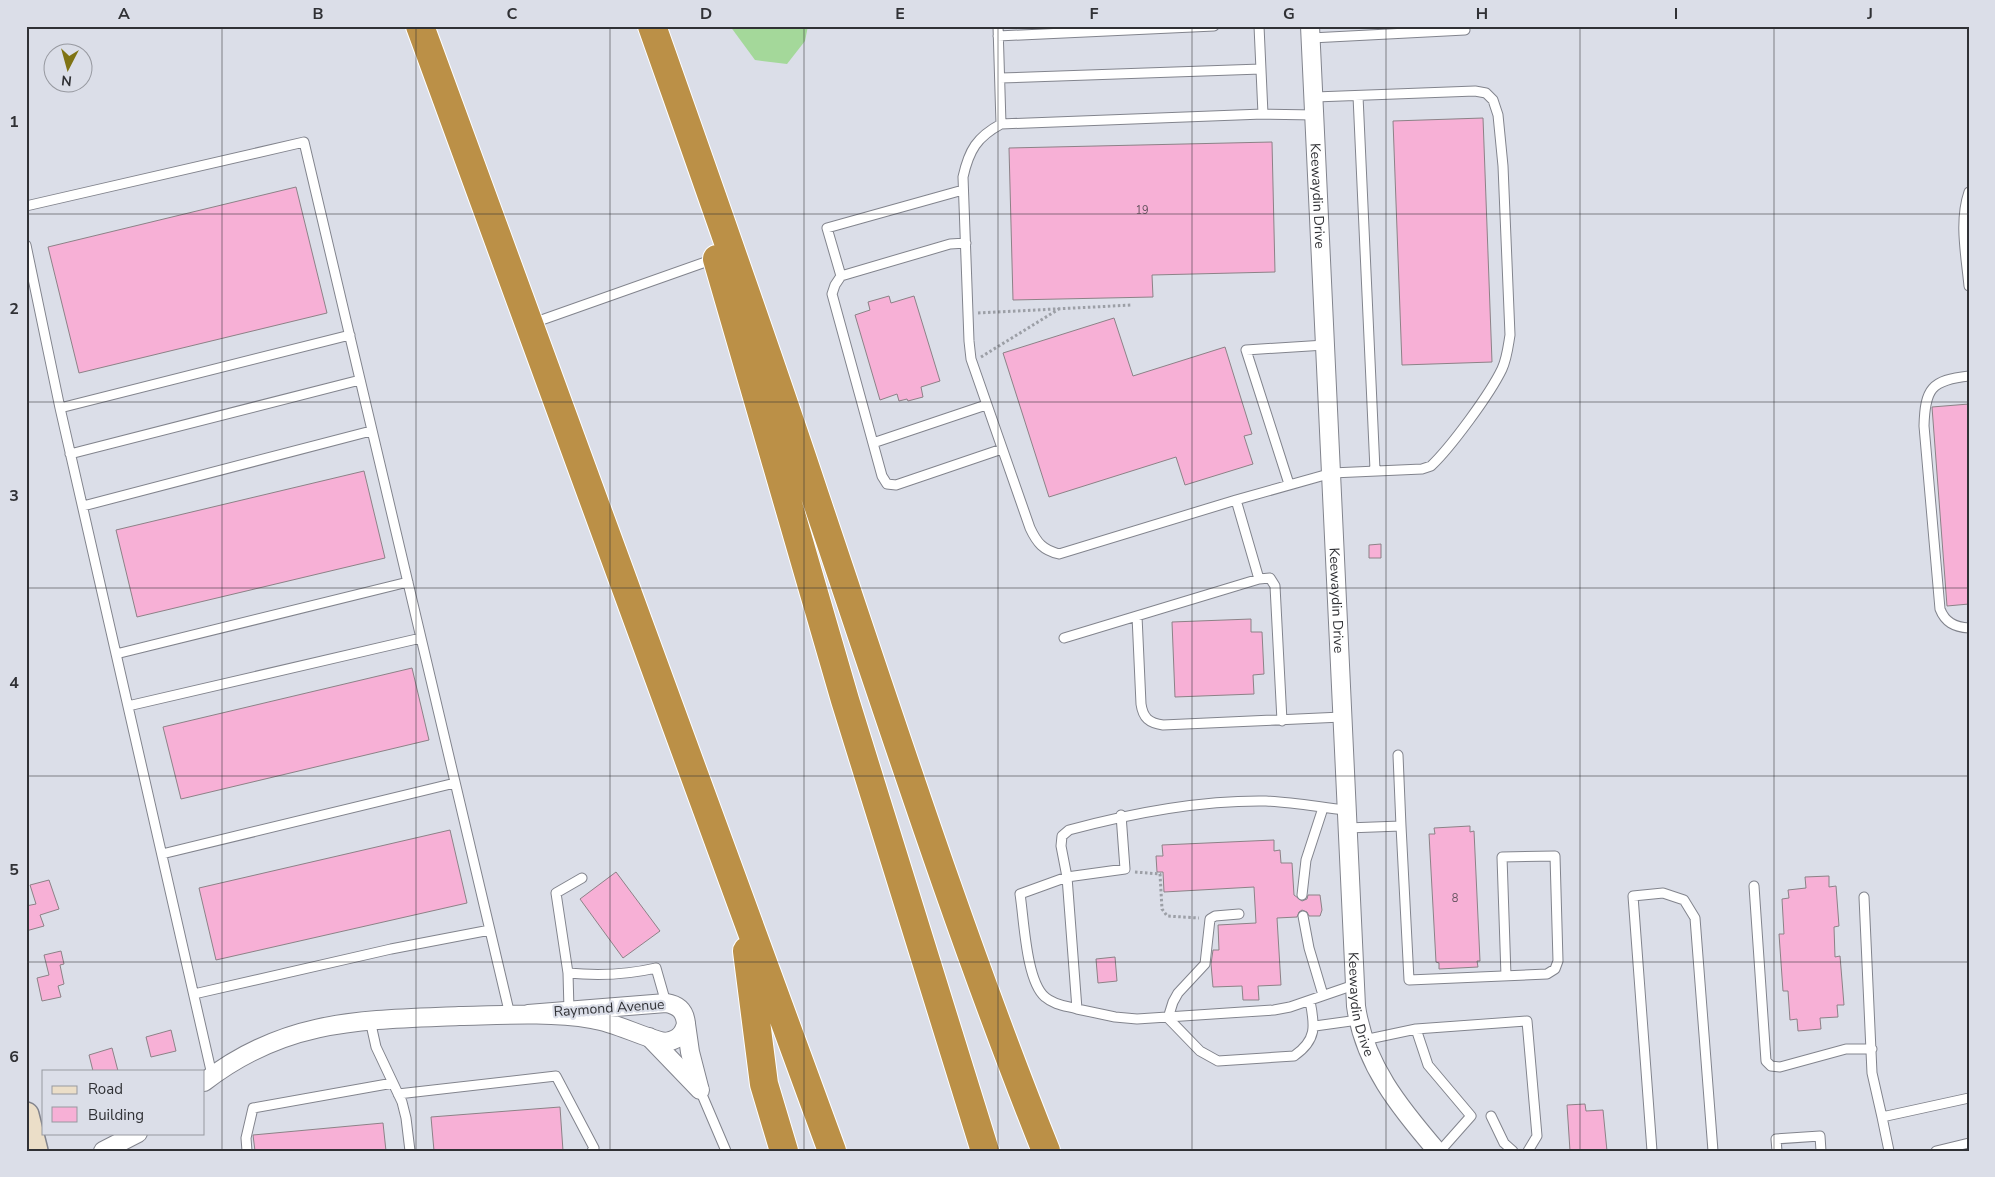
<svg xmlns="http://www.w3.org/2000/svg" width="1995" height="1177" font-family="'Nunito Sans',sans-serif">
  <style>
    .green { fill: #a4d89a }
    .building { fill: #f7b0d6; stroke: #8c8287 }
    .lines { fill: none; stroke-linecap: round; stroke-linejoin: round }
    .lane-casing { stroke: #82848d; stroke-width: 11 }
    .street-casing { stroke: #82848d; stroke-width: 20 }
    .secondary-casing { stroke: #82848d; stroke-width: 28 }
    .highway-casing { stroke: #fff; stroke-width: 30 }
    .path { stroke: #9c9fa6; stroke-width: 3; stroke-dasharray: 2.5 2.5; stroke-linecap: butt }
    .lane { stroke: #fff; stroke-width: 9 }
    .street { stroke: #fff; stroke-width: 18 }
    .secondary { stroke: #ebdec8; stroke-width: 25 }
    .highway { stroke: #bb9047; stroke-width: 28 }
    .grid { fill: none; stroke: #303135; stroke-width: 1; stroke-opacity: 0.55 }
    .labels { text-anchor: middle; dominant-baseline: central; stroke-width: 4.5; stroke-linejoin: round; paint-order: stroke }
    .number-label { font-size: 11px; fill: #62515d }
    .street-label { font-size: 14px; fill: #303135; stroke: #dbdee8 }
    .neatline { fill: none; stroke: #303135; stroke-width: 2 }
    .grid-label { font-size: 16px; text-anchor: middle; font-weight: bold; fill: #303135 }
  </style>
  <rect width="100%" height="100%" fill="#dbdee8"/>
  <path class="green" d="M730,26H808L805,41L787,64L755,60Z"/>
  <path class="building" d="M1483,118L1492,362L1402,365L1393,121Z
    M1272,142L1275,272L1152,275L1153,297L1013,300L1009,148Z
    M296,187L327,313L79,373L48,247Z
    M889,296L891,303L914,296L940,381L921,387L923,397L908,401L907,399L899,401L897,394L880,400L855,315L870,310L868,302Z
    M1114,318L1133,376L1225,347L1252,434L1244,436L1253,464L1185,485L1176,457L1049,497L1003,353Z
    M1969,404V604L1947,606L1932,407Z
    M364,471L385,558L137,617L116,530Z
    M1381,544V558H1369V545Z
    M1251,619V632H1262L1264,674L1253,675L1254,694L1175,697L1172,622Z
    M412,668L429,740L181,799L163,727Z
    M1470,826V832L1474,831L1480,961H1477L1478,967L1439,969V963L1436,962L1429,834H1435L1434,828Z
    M450,830L467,903L216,960L199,888Z
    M1274,840V851L1280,850L1281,863H1292L1294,895L1302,901L1307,899L1308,895H1320L1322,910L1320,916H1309L1307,912L1302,910L1299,912L1297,917L1277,918L1281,985L1258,986L1259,1000H1243L1242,986L1213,987L1211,964L1213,950H1219L1218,925L1256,923L1254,887L1164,892L1163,872H1157L1156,856H1163L1162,845Z
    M616,872L660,931L623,958L580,899Z
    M1829,876V887L1836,886L1839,926L1834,927L1835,957L1840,956L1844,1005H1837L1838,1017L1820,1018L1821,1029L1798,1031L1797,1019L1790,1020L1788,991H1783L1779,934H1784L1782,899L1789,898L1788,890L1806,888L1805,877Z
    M49,880L59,909L40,915L44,926L26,931V906L36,904L30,885Z
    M61,951L64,964L60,965L64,984L58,986L61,997L42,1001L37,978L49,975L44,955Z
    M1115,957L1117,981L1098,983L1096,959Z
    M171,1030L176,1051L151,1057L146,1037Z
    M112,1048L118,1071H93L89,1055Z
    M1585,1104L1586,1111L1603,1110L1607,1151H1570L1567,1105Z
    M560,1107L563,1151H434L431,1117Z
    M383,1123L386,1151H255L253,1135Z"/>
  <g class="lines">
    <g class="lane-casing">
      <path id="lane" d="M998,26L1001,124L1263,114L1259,26
        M998,36L1214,26
        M1311,38L1465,30
        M1000,78L1261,69
        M1358,96L1375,470
        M1263,114L1315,115
        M1001,124C977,137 969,150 963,177L969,341L971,359L1030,528C1037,543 1043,550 1059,554L1236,500
        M1969,192C1959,221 1966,255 1969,286
        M26,206L304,142L510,1015
        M966,243L950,244L841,276L835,285L832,294L882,476L887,484L896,485L1002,449
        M26,245L60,408L212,1075
        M841,276L827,228L963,190
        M533,323L714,259
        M1969,376C1931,380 1925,389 1924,426L1940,609C1945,622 1954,627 1969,628
        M60,408L350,335
        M873,443L986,405
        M70,454L360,380
        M1289,484L1246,350L1325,345
        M83,506L371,431
        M1259,579L1236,500L1332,473L1422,469L1431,466C1451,447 1490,394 1502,369C1507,358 1508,347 1510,335L1503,166L1498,115L1493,100L1486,93L1475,91L1315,97
        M1137,616L1141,704C1143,718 1149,723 1163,725L1342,717
        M1064,638L1259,579L1270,578L1275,586L1282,721
        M116,654L408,582
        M128,706L421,638
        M1398,755L1401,826
        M1346,810C1319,807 1292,802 1266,801C1200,800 1132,813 1069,830L1062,836L1061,846L1067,877L1077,1009L1115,1017L1137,1019L1274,1010L1290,1007L1354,985
        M1347,828L1401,826L1409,980L1547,974L1555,969L1558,961L1555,856L1502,857L1506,976
        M162,854L455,783
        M1754,886L1766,1061L1771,1066L1780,1067L1846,1049H1872
        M1302,895L1306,860L1323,808
        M1864,897L1872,1073L1882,1117L1969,1098
        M1239,914L1215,916L1210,919L1205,964L1178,993L1173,1002L1168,1018L1200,1051L1218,1061L1294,1056C1317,1040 1315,1026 1310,1001
        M1303,916L1309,948L1323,995
        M568,973C599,976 626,975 656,968L666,1003
        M194,994L391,949L490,930
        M1077,1009C1067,1006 1054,1005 1045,997C1026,981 1024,919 1020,894L1067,877L1125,869L1121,815
        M569,1010L568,973L556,893L582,878
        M370,1020L376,1047L402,1102L406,1118L410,1151
        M1315,1026L1358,1020
        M1416,1029L1428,1065L1471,1116L1440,1151
        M1364,1040L1416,1029L1527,1021L1537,1136L1528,1151
        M700,1090L726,1151
        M398,1094L556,1076L594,1148L592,1151
        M1491,1116L1504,1143L1513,1151
        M1882,1117L1889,1151
        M247,1151L246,1138L253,1108L393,1083
        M1652,1151L1633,896L1663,893L1684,900L1695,918L1713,1151
        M1777,1151L1776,1139L1820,1136L1821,1151
        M1936,1151L1969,1143"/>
    </g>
    <g class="street-casing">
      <g id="street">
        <path id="s1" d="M1310,26L1356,1006C1364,1064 1400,1108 1437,1151"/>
        <path d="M686,1024L690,1052L699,1087"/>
        <path d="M649,1037L700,1090"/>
        <path d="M204,1082C285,1019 361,1020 459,1016C503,1015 548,1012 592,1019C617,1023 639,1036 664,1042C676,1041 683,1036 686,1024C685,1012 679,1005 666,1003L528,1014"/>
        <path d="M103,1151L138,1133"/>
      </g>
    </g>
    <g class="secondary-casing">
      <path id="secondary" d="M26,1115L35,1151"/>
    </g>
    <g class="highway-casing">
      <path id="highway" d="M420,26L832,1151
        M652,26C707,182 763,339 815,496C889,715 960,936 1046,1151
        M717,259L845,700L985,1151
        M747,951L764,1084L784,1151"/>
    </g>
    <path class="path" d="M978,313L1132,305
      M981,357L1059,309
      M1135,872L1160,874L1162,909L1167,916L1199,918"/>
    <use href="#lane" class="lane"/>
    <use href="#street" class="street"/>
    <use href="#secondary" class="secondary"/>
    <use href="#highway" class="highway"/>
  </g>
  <path class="grid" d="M222,26V1151M416,26V1151M610,26V1151M804,26V1151M998,26V1151M1192,26V1151M1386,26V1151M1580,26V1151M1774,26V1151M26,214H1969M26,402H1969M26,588H1969M26,776H1969M26,962H1969"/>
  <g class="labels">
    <g class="number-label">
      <text x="1142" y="210">19</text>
      <text x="1455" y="898">8</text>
    </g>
    <g class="street-label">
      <text stroke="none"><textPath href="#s1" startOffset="170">Keewaydin Drive</textPath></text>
      <text stroke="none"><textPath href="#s1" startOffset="575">Keewaydin Drive</textPath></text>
      <text stroke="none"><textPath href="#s1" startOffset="980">Keewaydin Drive</textPath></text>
      <text transform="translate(609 1008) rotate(-4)">Raymond Avenue</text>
    </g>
  </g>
  <rect width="1995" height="1177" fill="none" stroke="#dbdee8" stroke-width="55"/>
  <rect x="42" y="1070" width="162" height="65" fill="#dbdee8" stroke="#9799a0"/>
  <rect x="52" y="1086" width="25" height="8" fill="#ebdec8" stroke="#9799a0"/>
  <text x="88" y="1094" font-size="15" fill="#303135">Road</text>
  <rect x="52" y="1107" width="25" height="15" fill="#f7b0d6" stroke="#9799a0"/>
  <text x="88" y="1120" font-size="15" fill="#303135">Building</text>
  <g transform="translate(68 68) rotate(186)"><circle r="24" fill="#dbdee8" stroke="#9799a0"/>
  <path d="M0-4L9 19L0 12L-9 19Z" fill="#7f7314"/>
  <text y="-8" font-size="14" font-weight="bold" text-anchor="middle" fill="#303135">N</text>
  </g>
  <rect x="28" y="28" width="1940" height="1122" class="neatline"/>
  <g class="grid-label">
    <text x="124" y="19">A</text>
    <text x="318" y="19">B</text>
    <text x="512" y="19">C</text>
    <text x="706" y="19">D</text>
    <text x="900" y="19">E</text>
    <text x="1094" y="19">F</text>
    <text x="1289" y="19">G</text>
    <text x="1482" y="19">H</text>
    <text x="1676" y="19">I</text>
    <text x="1870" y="19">J</text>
    <text x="14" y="127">1</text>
    <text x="14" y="314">2</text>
    <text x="14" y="501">3</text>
    <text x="14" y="688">4</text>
    <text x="14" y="875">5</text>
    <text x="14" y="1062">6</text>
  </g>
</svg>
